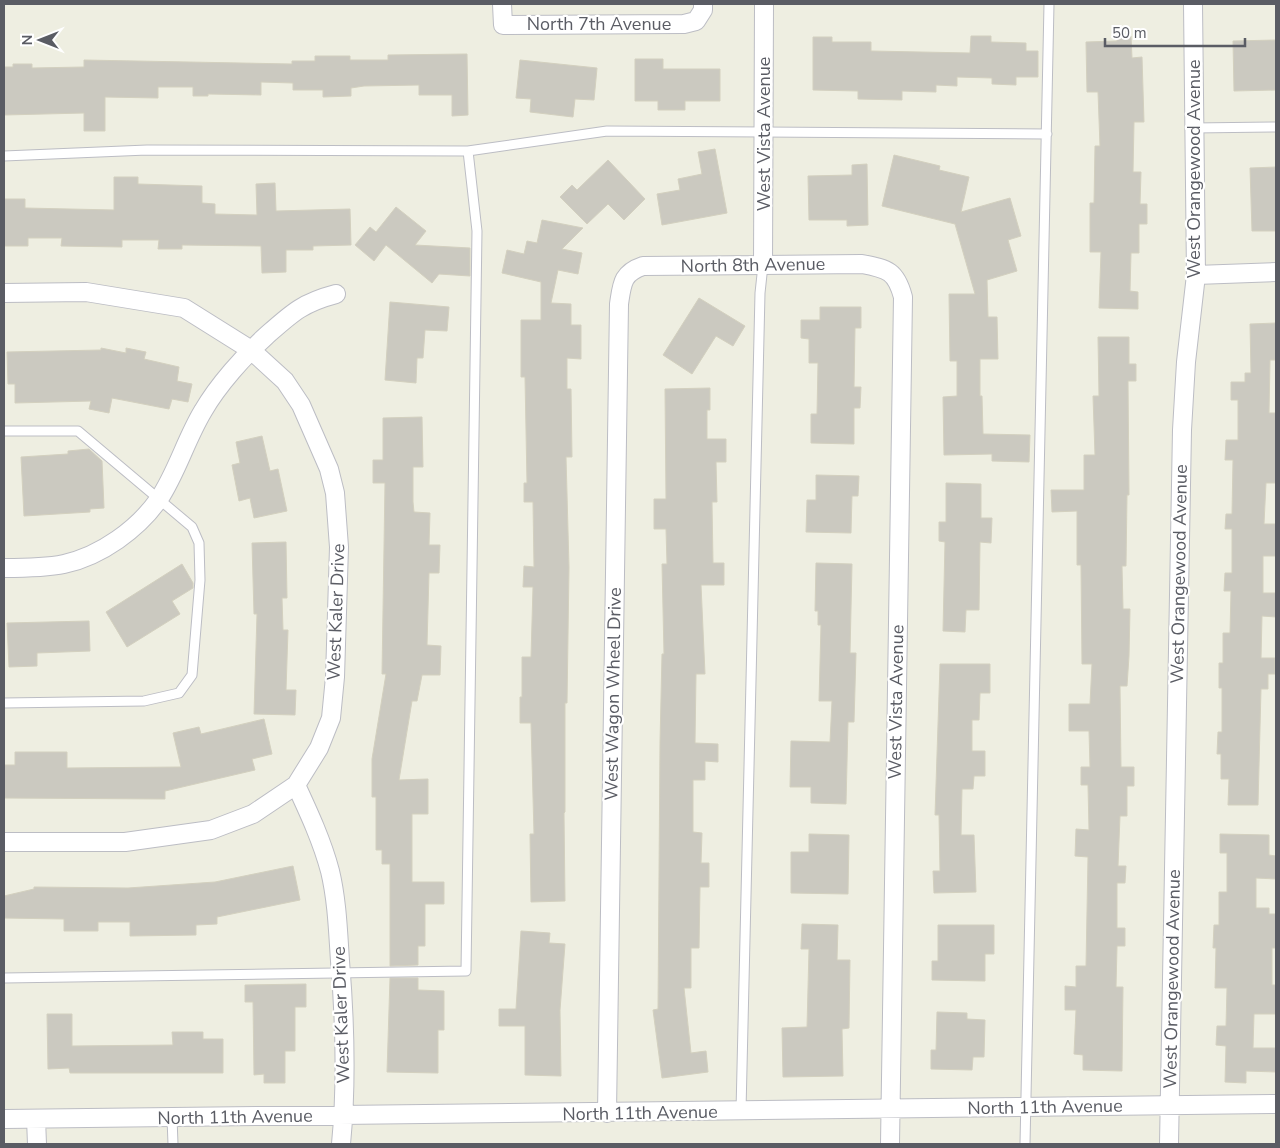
<svg xmlns="http://www.w3.org/2000/svg" width="1280" height="1148" font-family="'Nunito Sans',sans-serif">
  <style>
    .building { fill: #cbc9c0; stroke: #d3d0bf }
    .lines { fill: none; stroke-linecap: round; stroke-linejoin: round }
    .service-casing { stroke: #bcbdc4; stroke-width: 11 }
    .minor-casing { stroke: #bcbdc4; stroke-width: 20 }
    .service { stroke: #fff; stroke-width: 9 }
    .minor { stroke: #fff; stroke-width: 18 }
    .labels { text-anchor: middle; dominant-baseline: central; stroke-width: 4.5; stroke-linejoin: round; paint-order: stroke }
    .street-label { font-size: 18px; fill: #5a5c64; stroke: #fff }
  </style>
  <rect width="100%" height="100%" fill="#eeeee1"/>
  <path class="building" d="M971,36H991V42L1026,43V51H1038V77H1016V85L992,84V78L957,77V86L936,85V92L902,91V100L858,99V91L813,90V37H832V42H871V51L970,53Z
    M1131,36L1132,58L1142,57L1144,122H1134L1133,172H1141L1140,204H1147V224H1139V253H1131L1130,291L1138,292V309L1099,308L1101,252H1090V203H1094L1095,146H1100L1098,92H1087L1086,42L1117,41V37Z
    M1276,40V90L1234,91L1233,41Z
    M467,54L468,115L452,116V95H419V85L364,86L351,88V96L323,97V90H293V83L261,82V95L208,94V96H193V87H158V98L105,97V131H84V113L4,115V67H13V64H32V68L84,67V60L292,64V61H315V56H350V60H388V55Z
    M635,59H663V69H720V101H685V110H658V101H635Z
    M520,60L597,68L594,100L575,99L573,117L530,112L531,99L516,98Z
    M715,149L727,213L662,225L657,194L680,190L678,179L702,174L698,152Z
    M894,155L940,166L939,170L969,177L961,212L1010,198L1021,236L1008,240L1017,271L987,280L988,317H997L998,359H980V396H982L983,434L1030,435L1029,462L992,461V454L944,455L943,397L957,396V361H950L949,294H975L955,224L882,206Z
    M608,160L645,199L624,220L608,204L587,224L560,197L572,185L577,190Z
    M867,164L868,225L847,226V220H809L808,176L852,175V165Z
    M1276,167V231H1252L1250,168Z
    M114,177H138V184L202,186V203L215,204V214L257,215L256,184L275,183L276,211L350,209L351,245L313,246V250H286V272L262,273L261,246L182,245V249H158L159,240H122V247L61,246L62,238H28V246H4V199H25V208L114,210Z
    M396,207L426,231L415,245L470,248V276L439,274L432,283L386,245L374,261L355,245L370,227L376,232Z
    M542,220L583,228L562,249L582,253L578,274L558,270L551,303L571,304V325H581V359L567,358V389H571L572,457H566L569,567L567,703H565V812L564,813L565,901L531,902L530,834H534L531,723H520V697H522V657H531L533,587H523L524,566L534,567L533,502H524V483H527L525,377H521V320H541V282L502,273L507,250L524,254L527,241L537,243Z
    M699,298L745,326L733,346L716,336L692,374L663,355Z
    M390,302L449,307L447,331L425,330L423,358H417L416,383L385,380Z
    M820,307H861V328H855L854,387H861L860,408H854V444L811,443V414H817L818,363H809V339L801,338V320H820Z
    M1276,323V360H1270L1269,413H1276V483H1266L1264,524H1276V556H1263V593H1276V617L1262,616L1261,658H1275V674H1268V689H1261L1258,805H1228L1229,779H1221V754H1217L1218,732H1222V688H1219V663H1223V633H1230L1231,591H1224L1225,573H1232V529H1225L1226,514H1232L1233,460H1225L1226,440H1238V400H1231V382H1245V373H1251L1250,324Z
    M1098,337H1129V364H1136V381H1128L1129,495H1127L1126,566H1122L1123,609H1130L1129,656L1127,686H1120L1121,767H1134V786H1127V816H1120L1118,866H1126L1125,883H1117V928H1125V946H1117L1116,987H1123L1122,1071L1083,1070V1055L1074,1054L1076,1010H1065V986L1076,987V966H1086L1088,857L1075,856L1076,829L1089,830L1088,785H1081V767H1090L1089,731H1069V704H1090L1092,664H1082L1081,565H1077V511L1052,512L1051,490H1084V455H1095L1093,396H1099Z
    M101,348L126,353V348L146,352L144,359L179,367L177,381L192,384L188,402L172,399L169,409L112,398L109,413L89,409L91,401L15,403V384H8L7,352L101,350Z
    M710,388V410H707V439H726V462H716L717,502H712L713,563H724V585H701L705,674H696L695,743L718,744V762L705,761V780H693V832L702,833L701,863H709V887H700L699,948H691V988H684L691,1053L706,1051L708,1072L662,1078L653,1010L658,1009L660,743L662,654H664L662,564H667L666,529H654V499H666L665,389Z
    M422,417L423,467H413V502L414,512L430,513L429,545H440L439,573H429L427,645L441,646L440,675H422L417,701H412L399,780L428,779V814H412V882H444V904H425V946H418V965L390,966V864H382V850H376V797H372V759L386,674H382L385,483H373V460H383V418Z
    M262,436L270,471L278,469L287,511L254,518L250,498L239,501L232,465L240,463L236,442Z
    M89,449L102,461L104,508L90,509V512L24,516L21,457L68,454V451Z
    M816,475L859,476L858,496H852L851,533L806,532L807,500H816Z
    M946,483L981,484V518H992L991,543L980,542L979,610H966L965,632L943,631L945,542L939,541V522H946Z
    M286,542L287,598H282L283,630H288L286,690H296L295,715L254,714L257,614H254L252,543Z
    M816,563L852,564L850,653H856L854,722H848L846,804L811,803V787H790L791,741L830,742L832,701H819L821,625H818V611H815Z
    M182,564L193,583V588L172,601L180,614L127,647L106,612Z
    M89,621L90,651L37,653V666L9,667L7,623Z
    M940,664H990V693H980L979,720H972V751H985V776H974L973,789H962L961,835H974L976,892L934,893L933,871H940L939,815H935Z
    M264,719L272,754L252,759L255,770L165,791V799L4,798V765H15V752H67V768L181,767L173,733L199,727L201,734Z
    M809,834L849,835L848,894L791,893V852H809Z
    M1220,834L1269,835V855L1276,856V879L1256,878V908H1269V914H1276V948H1272V985H1276V1014H1254L1253,1048H1276V1072L1246,1071V1083L1225,1082L1226,1046L1216,1045L1217,1026H1226L1227,988H1215L1216,948H1213L1214,925H1219V892H1227V853H1220Z
    M293,866L300,900L217,917V924L196,925V935L130,936V922H98V931H64V919L4,918V896L34,889V887L128,888L215,882Z
    M802,924L838,925L837,960H850L849,1028L842,1029L843,1076L783,1077L782,1028L807,1027L809,949H801Z
    M938,925H994V954H985V981L932,980V961H938Z
    M521,931L550,933L549,943L565,944L560,1010L561,1076L525,1075V1026H499V1009H516Z
    M390,978H418V990L444,991V1030H438V1073L387,1072Z
    M306,984V1007H295V1051H285V1083H264V1074L254,1075L253,1002H245V985Z
    M937,1012L967,1013V1019L985,1020L984,1057H973L972,1070L931,1069V1050H936Z
    M47,1014H72V1046L173,1045L172,1032H203V1039H223V1073H70L69,1068L48,1069Z"/>
  <g class="lines">
    <g class="service-casing">
      <path id="service" d="M1194,128L1276,127
        M4,156L147,150L468,151L607,131L1047,134
        M4,431H78L192,527L199,543L200,580L192,675L179,693L144,701L4,703
        M4,978L466,971L477,231L468,151
        M741,1111L760,293L763,265
        M172,1118L173,1144
        M1025,1144L1049,4"/>
    </g>
    <g class="minor-casing">
      <path id="minor" d="M502,4L503,25L684,24L696,21L703,10V4
        M763,265L764,4
        M1196,275L1276,272
        M4,293L86,292L184,308L251,350L285,381L301,405L329,469L335,493L339,547L335,677L331,718L319,748L296,785C309,813 322,841 330,871C337,900 338,931 340,961C345,1022 347,1083 341,1144
        M4,568C23,568 45,568 64,564C101,556 138,529 159,499C177,472 186,439 203,411C218,385 244,356 266,336C292,313 302,303 336,294
        M4,842H125L211,830L253,814L296,785
        M607,1113L619,304C622,284 622,273 643,266L862,264C888,269 896,271 903,297L890,1144
        M4,1119L1276,1104
        M36,1119L37,1144
        M1169,1144L1182,430L1186,362L1196,275L1193,4"/>
    </g>
    <use href="#service" class="service"/>
    <use href="#minor" class="minor"/>
  </g>
  <g class="labels">
    <g class="street-label">
      <text x="599" y="24">North 7th Avenue</text>
      <text transform="translate(764 134) rotate(-90)">West Vista Avenue</text>
      <text transform="translate(1194 169) rotate(-90)">West Orangewood Avenue</text>
      <text transform="translate(753 265) rotate(-1)">North 8th Avenue</text>
      <text transform="translate(1179 574) rotate(-89)">West Orangewood Avenue</text>
      <text transform="translate(336 612) rotate(-88)">West Kaler Drive</text>
      <text transform="translate(613 694) rotate(-89)">West Wagon Wheel Drive</text>
      <text transform="translate(896 702) rotate(-89)">West Vista Avenue</text>
      <text transform="translate(1172 979) rotate(-89)">West Orangewood Avenue</text>
      <text transform="translate(341 1015) rotate(-92)">West Kaler Drive</text>
      <text transform="translate(1045 1107) rotate(-1)">North 11th Avenue</text>
      <text transform="translate(640 1113) rotate(-1)">North 11th Avenue</text>
      <text transform="translate(235 1117) rotate(-1)">North 11th Avenue</text>
    </g>
  </g>
  <rect width="1280" height="1148" fill="none" stroke="#5a5c64" stroke-width="10"/>
  <g transform="translate(40 40) rotate(270)" stroke="#ffffff" stroke-width="4" paint-order="stroke">
  <path d="M0-4L9 19L0 12L-9 19Z" fill="#5a5c64"/>
  <text y="-8" font-size="14" font-weight="bold" text-anchor="middle" fill="#5a5c64">N</text>
  </g>
  <path d="M1105 38v8h140v-8" fill="none" stroke="#5a5c64" stroke-width="2.5"/>
  <text x="1112" y="38" font-size="15" fill="#5a5c64" stroke="#ffffff" stroke-width="4" paint-order="stroke">50 m</text>
</svg>
